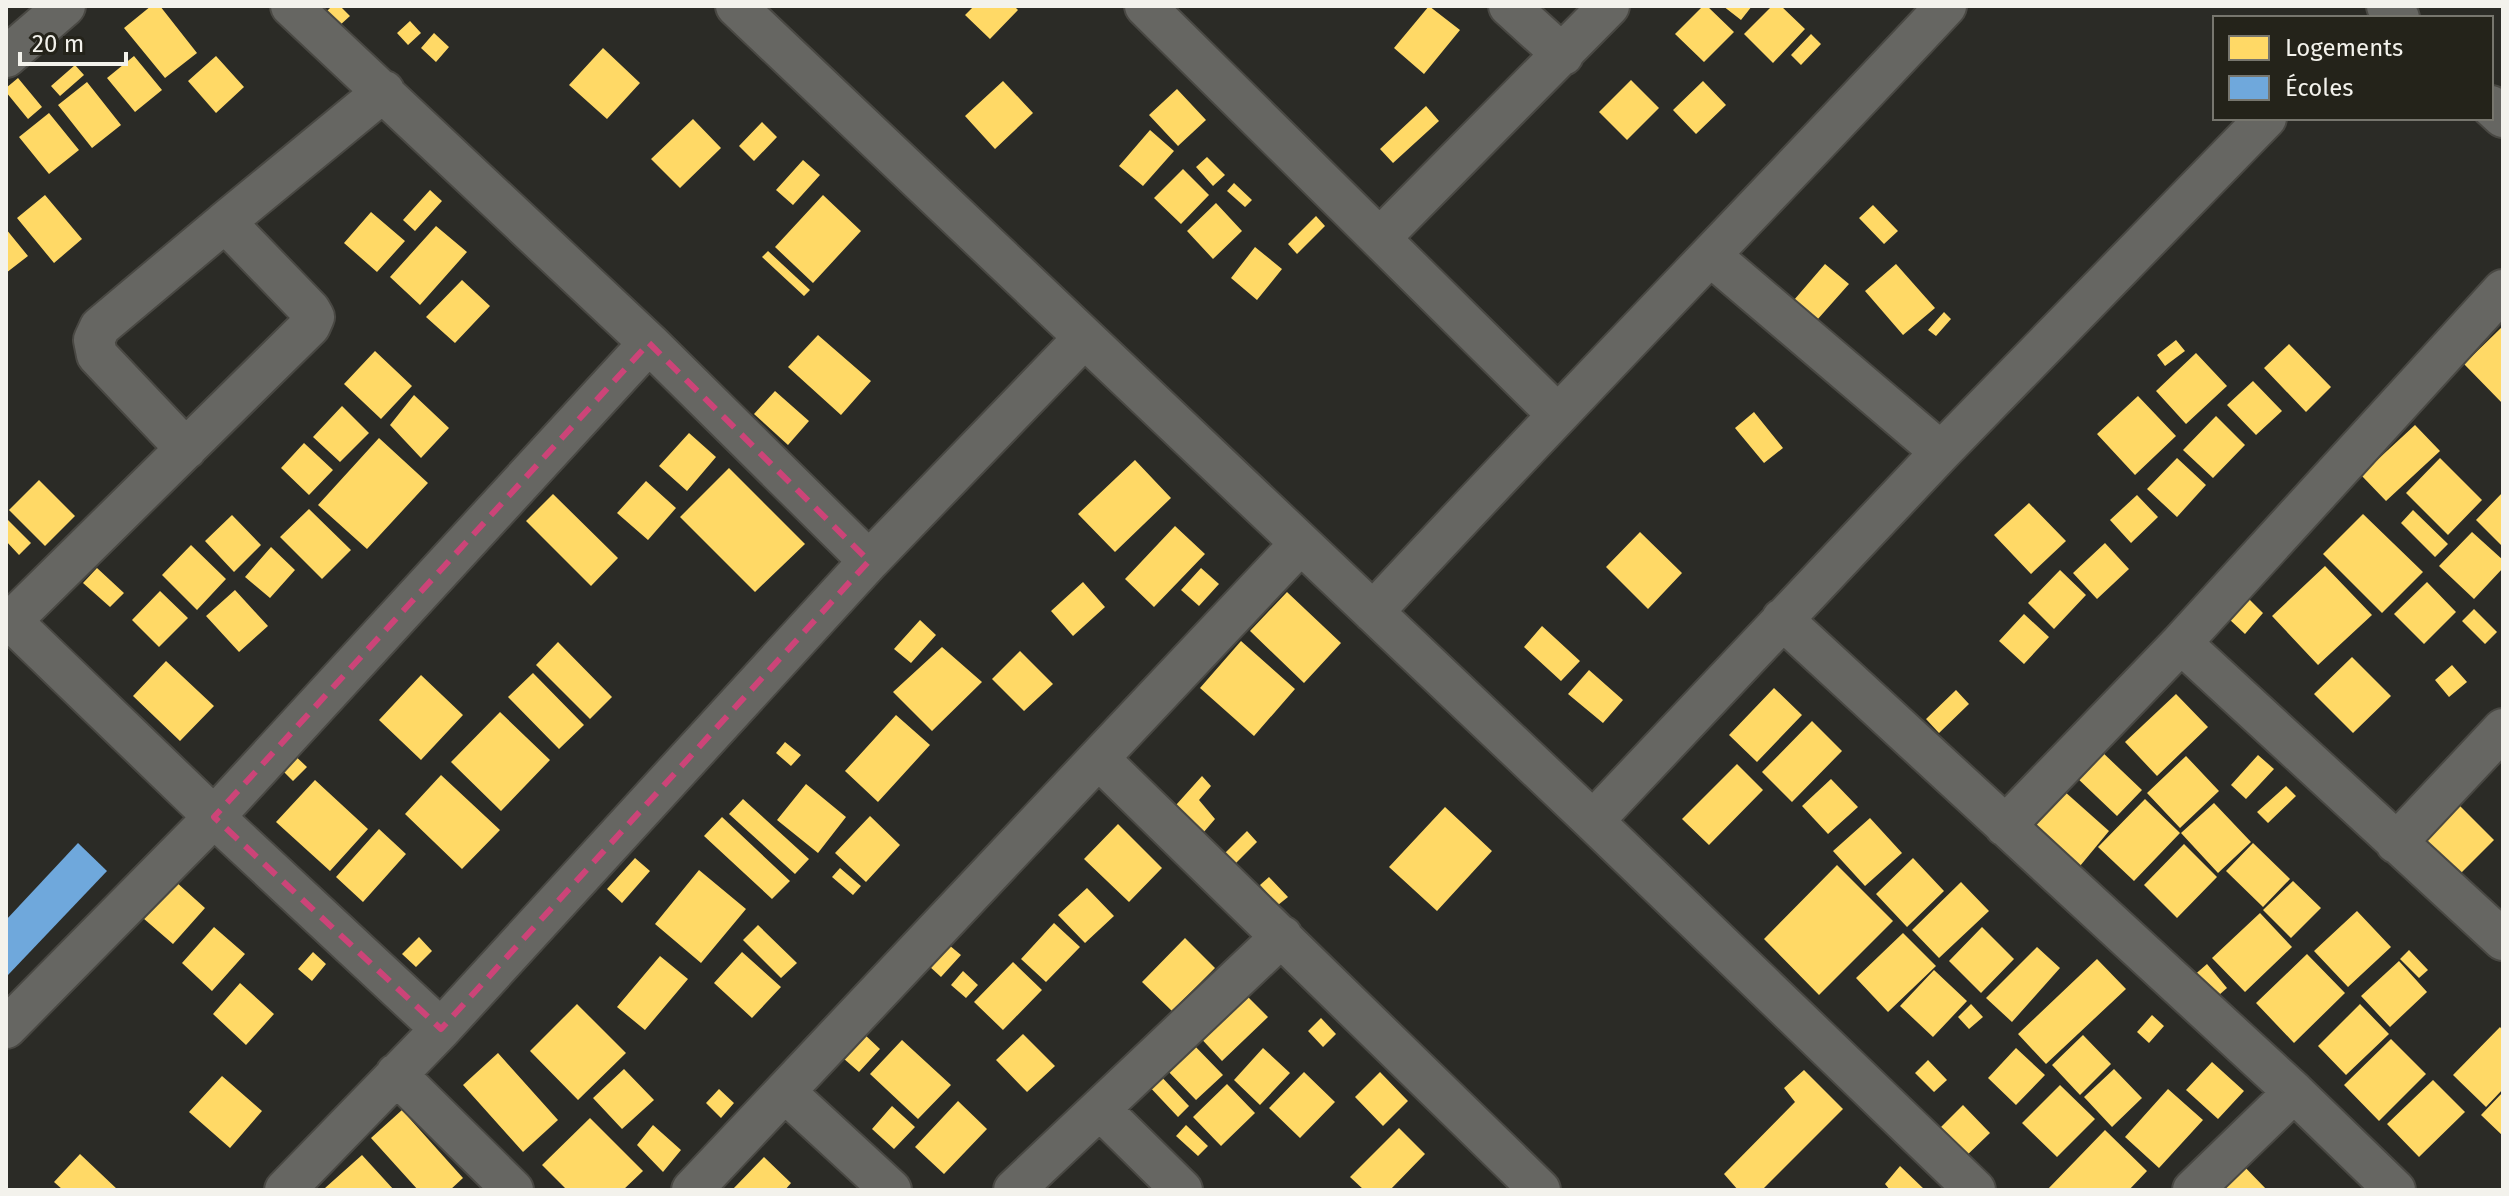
<svg xmlns="http://www.w3.org/2000/svg" width="2509" height="1196" font-family="'Fira Sans',sans-serif">
  <style>
    .homes { fill: #ffd966 }
    .schools { fill: #6fa8dc }
    .lines { fill: none; stroke-linecap: round; stroke-linejoin: round }
    .minor-casing { stroke: #494843; stroke-width: 44 }
    .minor { stroke: #666662; stroke-width: 40 }
    .marked { fill: none; stroke: #cc4478; stroke-width: 6; stroke-dasharray: 16 10; stroke-linejoin: round }
  </style>
  <rect width="100%" height="100%" fill="#2b2b26"/>
  <path class="homes" d="M151,6H160L197,53L165,78L124,28Z
    M332,6H340L350,16L339,26L326,12Z
    M974,6H1014L1018,10L990,39L965,15Z
    M1429,6L1460,30L1424,74L1394,48Z
    M1703,6H1707L1734,32L1704,62L1675,34Z
    M1723,6H1752L1741,20Z
    M1772,6H1781L1805,29L1773,63L1744,34Z
    M410,21L421,33L408,45L397,33Z
    M434,33L449,47L436,62L421,48Z
    M1811,34L1821,44L1801,65L1791,55Z
    M603,48L640,83L607,119L569,85Z
    M134,56L162,90L135,112L107,78Z
    M216,56L244,87L216,113L188,81Z
    M75,65L84,75L60,96L51,86Z
    M18,78L42,107L28,119L6,92V88Z
    M1631,80L1659,108L1627,140L1599,112Z
    M1003,81L1033,113L995,149L965,116Z
    M1703,81L1726,105L1696,134L1673,110Z
    M87,82L121,125L92,148L58,105Z
    M1177,89L1206,120L1178,146L1149,115Z
    M1426,106L1439,121L1393,163L1380,149Z
    M49,113L79,150L49,174L19,137Z
    M693,119L721,148L680,188L651,159Z
    M762,122L777,137L754,161L739,146Z
    M1150,130L1174,151L1143,186L1119,166Z
    M1207,157L1225,175L1213,186L1196,167Z
    M803,160L820,175L793,205L776,190Z
    M1183,169L1209,195L1181,224L1154,198Z
    M1234,183L1252,200L1245,207L1227,191Z
    M430,190L442,201L415,231L403,220Z
    M45,195L82,239L54,263L17,218Z
    M823,195L861,231L813,283L775,247Z
    M1216,203L1242,231L1213,259L1187,231Z
    M1873,205L1898,231L1884,244L1859,218Z
    M371,212L405,241L377,272L344,243Z
    M1316,216L1325,226L1297,254L1288,244Z
    M436,226L467,252L420,305L390,277Z
    M6,229L28,256L6,273Z
    M1255,247L1282,269L1257,300L1231,278Z
    M768,251L810,290L804,296L762,257Z
    M1825,264L1849,284L1817,320L1794,300Z
    M1896,264L1935,308L1903,335L1865,291Z
    M462,280L490,306L455,343L426,317Z
    M1944,312L1951,319L1936,336L1928,330Z
    M2503,326V404L2464,364Z
    M818,335L871,381L841,415L788,367Z
    M2176,340L2185,351L2165,366L2157,355Z
    M2289,344L2331,387L2306,412L2264,368Z
    M375,351L412,386L381,419L344,384Z
    M2196,353L2227,386L2186,424L2156,391Z
    M2253,381L2282,411L2256,435L2227,405Z
    M775,391L809,421L788,445L754,414Z
    M414,395L449,428L421,458L390,425Z
    M2138,396L2176,436L2135,475L2097,434Z
    M342,406L369,433L340,462L313,437Z
    M1754,412L1783,448L1764,463L1735,428Z
    M2216,416L2245,445L2213,478L2183,450Z
    M2415,425L2440,451L2386,501L2361,475Z
    M689,433L716,457L687,491L659,466Z
    M379,438L428,483L367,549L318,505Z
    M304,443L333,470L309,495L281,468Z
    M2177,458L2206,485L2177,517L2147,489Z
    M2440,458L2482,500L2448,535L2406,493Z
    M1135,460L1171,498L1115,552L1078,514Z
    M729,468L805,544L755,592L680,517Z
    M39,480L75,516L45,546L9,510Z
    M646,481L676,508L648,540L617,513Z
    M2503,492V547L2476,520Z
    M553,494L618,558L591,586L526,521Z
    M2137,495L2158,517L2131,543L2110,520Z
    M2029,503L2066,541L2031,574L1994,535Z
    M309,509L351,550L322,579L280,537Z
    M2413,510L2448,544L2435,557L2401,523Z
    M2363,514L2423,572L2382,613L2323,554Z
    M232,515L261,545L234,572L205,541Z
    M6,518L31,543L19,555L6,541Z
    M1175,526L1205,554L1154,607L1125,579Z
    M1640,532L1682,573L1648,609L1606,567Z
    M2472,532L2503,560V568L2474,599L2439,566Z
    M2105,543L2129,569L2097,599L2073,573Z
    M191,545L226,579L197,610L162,575Z
    M271,547L295,570L270,598L245,577Z
    M2325,566L2372,615L2318,665L2272,616Z
    M97,568L124,593L110,607L83,583Z
    M1201,568L1219,584L1199,606L1181,590Z
    M2060,570L2086,595L2054,629L2028,603Z
    M1083,582L1105,607L1073,636L1051,611Z
    M2427,582L2456,612L2424,644L2394,614Z
    M235,590L268,626L239,652L206,616Z
    M160,591L188,618L159,647L132,620Z
    M1287,592L1341,643L1304,683L1250,631Z
    M2248,598L2263,613L2245,634L2229,619Z
    M2474,609L2497,632L2485,644L2462,621Z
    M2024,614L2049,637L2024,664L1999,641Z
    M920,620L936,635L911,663L894,649Z
    M1542,626L1580,661L1561,681L1524,647Z
    M1241,641L1295,689L1254,736L1200,688Z
    M558,642L612,697L590,719L536,665Z
    M942,647L982,682L932,731L893,692Z
    M1020,651L1053,684L1024,711L992,679Z
    M2352,657L2391,696L2353,733L2314,694Z
    M166,661L214,706L180,741L133,696Z
    M2452,665L2467,682L2449,697L2435,680Z
    M1589,670L1623,700L1603,723L1568,694Z
    M533,673L584,725L559,749L508,697Z
    M421,675L463,715L421,760L379,720Z
    M1774,688L1802,715L1757,762L1729,735Z
    M1956,690L1969,704L1939,733L1926,719Z
    M2176,694L2208,727L2157,776L2125,742Z
    M500,712L550,760L501,811L451,762Z
    M896,715L930,745L878,802L845,771Z
    M1812,721L1842,751L1792,802L1762,772Z
    M785,742L801,755L791,766L776,753Z
    M2100,750L2142,790L2117,816L2075,776Z
    M291,752L307,767L293,781L278,766Z
    M2258,755L2274,769L2246,799L2231,785Z
    M2186,756L2219,791L2180,828L2147,793Z
    M1737,764L1763,790L1709,845L1682,819Z
    M441,775L500,830L462,869L405,814Z
    M1202,776L1211,786L1199,800L1215,819L1203,833L1176,805Z
    M1831,779L1858,807L1828,834L1802,806Z
    M315,780L368,829L330,871L276,822Z
    M806,784L846,817L818,853L777,820Z
    M2286,786L2296,796L2268,823L2257,812Z
    M2064,791L2109,831L2080,866L2034,827Z
    M743,799L809,859L795,874L729,814Z
    M2145,799L2180,833L2134,881L2098,847Z
    M2456,802L2494,840L2453,881L2415,842Z
    M2214,803L2251,842L2218,873L2181,833Z
    M1445,807L1492,851L1437,911L1389,867Z
    M870,816L900,845L866,882L835,853Z
    M722,817L790,881L772,899L704,836Z
    M1870,818L1902,853L1865,886L1833,851Z
    M1118,824L1162,868L1129,902L1084,859Z
    M379,829L406,854L363,902L336,877Z
    M1247,831L1257,842L1234,865L1224,854Z
    M2253,843L2290,879L2263,907L2226,871Z
    M2184,844L2217,877L2177,918L2144,885Z
    M635,858L650,871L622,903L607,889Z
    M1913,858L1944,891L1907,927L1876,894Z
    M1837,865L1893,921L1819,995L1764,939Z
    M840,868L861,886L853,895L832,877Z
    M699,870L746,909L701,963L655,924Z
    M1269,877L1288,897L1278,905L1260,885Z
    M175,881L205,908L173,944L143,918Z
    M2293,881L2321,908L2291,938L2263,910Z
    M1961,882L1989,911L1939,958L1912,930Z
    M1087,888L1114,916L1085,943L1058,915Z
    M2357,911L2391,947L2348,987L2314,951Z
    M2260,913L2292,947L2245,992L2212,958Z
    M1054,923L1080,947L1046,982L1021,959Z
    M758,925L797,963L781,978L743,940Z
    M214,927L245,954L212,991L182,963Z
    M1982,927L2014,959L1981,993L1949,961Z
    M1903,933L1936,966L1888,1012L1856,978Z
    M419,937L432,951L416,967L402,954Z
    M1185,938L1215,968L1172,1011L1142,982Z
    M949,945L961,955L941,977L929,966Z
    M2037,947L2060,968L2012,1022L1986,998Z
    M2409,950L2428,970L2419,978L2400,959Z
    M313,952L326,964L312,981L298,969Z
    M742,952L781,987L752,1018L714,983Z
    M2307,954L2345,993L2294,1043L2256,1003Z
    M660,956L688,979L645,1030L617,1007Z
    M2097,959L2126,989L2046,1064L2018,1034Z
    M2399,961L2427,992L2390,1027L2361,996Z
    M1013,962L1042,990L1003,1030L974,1002Z
    M2207,964L2227,988L2204,1008L2184,984Z
    M1934,970L1967,1001L1933,1037L1900,1006Z
    M963,971L978,985L966,998L951,985Z
    M240,983L274,1014L246,1045L213,1014Z
    M1242,991L1268,1017L1222,1061L1196,1033Z
    M577,1004L626,1053L578,1100L530,1051Z
    M1971,1004L1983,1017L1969,1029L1958,1017Z
    M2360,1004L2389,1034L2346,1075L2318,1046Z
    M2152,1015L2164,1026L2149,1043L2137,1032Z
    M1321,1018L1336,1034L1323,1047L1308,1031Z
    M2500,1027L2503,1031V1089L2486,1107L2453,1075Z
    M864,1034L880,1049L859,1072L843,1058Z
    M1023,1034L1055,1066L1027,1092L996,1060Z
    M2083,1035L2111,1064L2080,1095L2052,1065Z
    M2391,1039L2426,1074L2379,1121L2344,1085Z
    M902,1040L951,1085L918,1119L870,1074Z
    M1190,1041L1223,1075L1196,1100L1163,1066Z
    M1263,1048L1290,1073L1260,1105L1234,1080Z
    M2016,1048L2045,1075L2016,1105L1988,1078Z
    M498,1053L558,1120L523,1152L463,1085Z
    M1928,1060L1947,1080L1934,1092L1915,1073Z
    M2212,1062L2244,1091L2218,1119L2186,1090Z
    M624,1069L654,1100L622,1129L593,1098Z
    M2114,1069L2142,1098L2112,1127L2084,1097Z
    M1804,1070L1843,1109L1762,1190H1738L1724,1174L1795,1102L1784,1088Z
    M1157,1072L1189,1106L1178,1117L1146,1083Z
    M1304,1072L1335,1102L1300,1138L1269,1108Z
    M1380,1072L1408,1101L1383,1126L1355,1097Z
    M222,1076L262,1111L230,1148L189,1112Z
    M2433,1080L2465,1112L2419,1157L2387,1124Z
    M1227,1084L1255,1113L1221,1146L1193,1117Z
    M2060,1085L2095,1119L2057,1157L2022,1123Z
    M719,1089L734,1103L721,1118L706,1103Z
    M2168,1089L2203,1120L2159,1168L2125,1137Z
    M2503,1092V1136L2481,1115Z
    M958,1101L987,1129L944,1174L915,1147Z
    M1963,1105L1990,1133L1962,1160L1936,1132Z
    M892,1106L915,1127L894,1149L872,1129Z
    M402,1110L463,1178L450,1190H418L371,1138Z
    M590,1118L643,1171L623,1190H567L542,1165Z
    M653,1125L681,1150L663,1172L637,1145Z
    M1186,1125L1208,1146L1198,1156L1176,1136Z
    M1399,1128L1425,1154L1390,1190H1364L1350,1177Z
    M2105,1130L2147,1171L2129,1190H2047Z
    M80,1154L118,1190H63L54,1182Z
    M362,1155L394,1190H327L325,1188Z
    M764,1157L791,1183L785,1190H732Z
    M2238,1160L2267,1190H2207Z
    M1900,1166L1925,1190H1890L1885,1184Z"/>
  <path class="schools" d="M78,843L107,871L8,975L6,920Z"/>
  <g class="lines">
    <g class="minor-casing">
      <path id="minor" d="M291,6L649,343L869,561
        M736,6L1593,821L1975,1190
        M1145,6L1557,414
        M1509,6L1563,55
        M2387,6L2399,18
        M6,57L65,6
        M2491,106L2503,117
        M1380,238L1609,6
        M1711,256L1941,452
        M186,449L97,355L94,340L100,327L225,222
        M1373,612C1562,408 1756,209 1946,6
        M6,616L214,817L441,1029
        M1782,619L2294,1092L2395,1190
        M11,621L310,326L314,317L310,310L225,222L384,91
        M2181,643L2503,940
        M1099,759L1540,1190
        M1593,821L1941,452L2266,118
        M2005,826L2181,643L2503,290
        M2396,843L2503,729
        M6,1028L214,817L649,343
        M396,1074L513,1190
        M785,1092L891,1190
        M1101,1110L1182,1190
        M285,1190L441,1029L869,561L1084,338
        M692,1190L1300,544
        M1014,1190L1282,936
        M2193,1190L2294,1092"/>
    </g>
    <use href="#minor" class="minor"/>
  </g>
  <path class="marked" d="M649,343L869,561L441,1029L214,817Z"/>
  <rect width="2509" height="1196" fill="none" stroke="#f3f2ec" stroke-width="16"/>
  <rect x="2213" y="16" width="280" height="104" fill="#24231a" stroke="#77766e" stroke-width="2"/>
  <rect x="2229" y="36" width="40" height="24" fill="#ffd966" stroke="#77766e" stroke-width="2"/>
  <text x="2285" y="56" font-size="24" fill="#f3f2ec">Logements</text>
  <rect x="2229" y="76" width="40" height="24" fill="#6fa8dc" stroke="#77766e" stroke-width="2"/>
  <text x="2285" y="96" font-size="24" fill="#f3f2ec">Écoles</text>
  <path d="M20 52v12h106v-12" fill="none" stroke="#f3f2ec" stroke-width="4"/>
  <text x="32" y="52" font-size="24" fill="#f3f2ec" stroke="#24231a" stroke-width="6" paint-order="stroke">20 m</text>
</svg>
